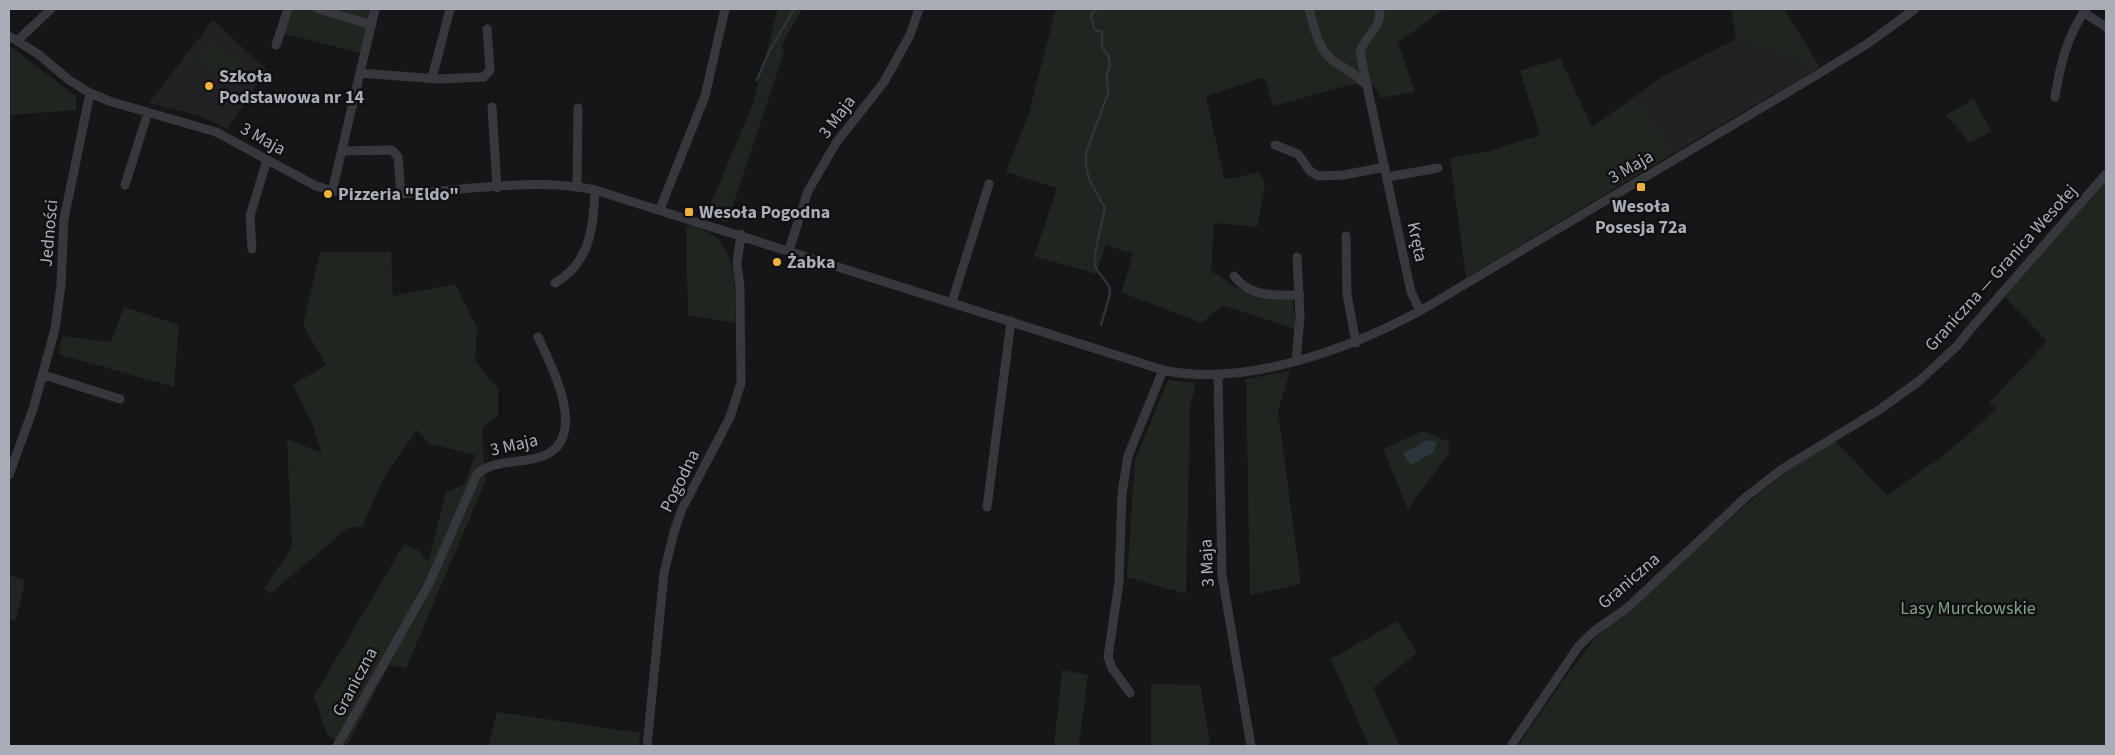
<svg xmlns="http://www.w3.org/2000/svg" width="2115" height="755" font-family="'Source Sans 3',sans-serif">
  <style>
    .built { fill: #222225 }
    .green { fill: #1e261f }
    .water { fill: #2c353c }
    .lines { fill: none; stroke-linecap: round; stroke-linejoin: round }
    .stream { stroke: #2c353c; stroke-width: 2.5 }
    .minor { stroke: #37383d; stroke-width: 9 }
    .poi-dot { fill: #f2b134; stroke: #111113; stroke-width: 2 }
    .labels { text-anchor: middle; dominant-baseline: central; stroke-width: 5; stroke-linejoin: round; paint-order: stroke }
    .poi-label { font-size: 18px; font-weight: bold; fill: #a8adb8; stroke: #111113; text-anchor: start }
    .street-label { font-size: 18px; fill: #a8adb8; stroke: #111113 }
    .park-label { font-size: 18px; fill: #7fa381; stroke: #111113 }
  </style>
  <rect width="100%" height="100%" fill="#161618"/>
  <path class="built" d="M213,20L267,70L227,129L201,116L149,103Z
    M1736,39L1820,67L1672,154L1637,95L1661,77Z"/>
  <path class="green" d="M286,9H371L361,53L283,34Z
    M778,9H802L781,46L784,52L727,223L706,215L752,106Z
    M1056,9H1444L1398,43L1415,92L1380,98L1375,86L1353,84L1273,106L1266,81L1261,78L1206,96L1224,177L1230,179L1260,172L1265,186L1257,227L1214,223L1211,271L1238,289L1293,300L1296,329L1222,305L1202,323L1123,293L1122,291L1133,254L1106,245L1096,274L1034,256L1057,188L1006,172L1028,116Z
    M1731,9H1784L1820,67L1736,39Z
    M208,41L247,64L235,84L196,61Z
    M9,45L76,96V110L9,115Z
    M1560,58L1592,127L1637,95L1672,154L1466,278L1450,158L1489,151L1540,135L1520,71Z
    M1974,99L1991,131L1970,143L1946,115Z
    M2106,179V746H1518L1565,677L1595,638L1761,492L1790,469L1835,441L1887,495C1926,468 1963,443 1996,408L1989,403L2047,341L2005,297Z
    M688,225C698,228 708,231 716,238C738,256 735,298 735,323L688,315L686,231Z
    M320,252H391L393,296L455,284L477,328L475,360L498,389V416L482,427L485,482L406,668L389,665L347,746L327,735L314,696L404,544L418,550L428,562L446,492L464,485L475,455L428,443L417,430L383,479L362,527H349L270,594L264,588L292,547L287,439L322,453L313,426L293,385L326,365L303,325Z
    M124,307L179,325L174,387L58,354L63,336L111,342Z
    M1290,371L1278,411L1301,584L1250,595L1246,379Z
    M1168,380L1196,383L1190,406L1186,594L1127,577L1135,460Z
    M1423,431L1449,442V453L1408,509L1383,449Z
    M9,575L25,580L16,621L9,619Z
    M1398,621L1417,653L1373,688L1400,746H1369L1331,659Z
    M1062,670L1088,675L1079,744L1096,746H1054Z
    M1151,684L1200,685L1211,746H1151Z
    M497,712L640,733L639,746H488Z"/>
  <path class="water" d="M1428,440L1437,442L1433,453L1410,465L1403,453Z"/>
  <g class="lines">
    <path class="stream" d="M1097,9L1091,14L1094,29L1102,32V47L1108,55L1110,65L1107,74L1108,93L1086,153V165L1089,179L1105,208L1095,253V267L1109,286L1110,294L1101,325
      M757,80L769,52L794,9"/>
    <path class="minor" d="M318,9L372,25
      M1309,9C1314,25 1317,47 1331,59C1342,68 1355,72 1365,84
      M1379,9C1384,27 1363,36 1360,53L1411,292L1420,311
      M2083,12L2106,27
      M9,36L38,54L69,80L90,93L109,101L216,132L316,186C349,197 381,195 415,193C474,189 537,178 595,190L1163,370C1244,388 1349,349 1420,311L1815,76L1867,44L1915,9
      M18,40L51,9
      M276,45L288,9
      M360,73L438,79L484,77L490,70L487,29
      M432,78L450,9
      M2055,97C2060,65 2067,36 2086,9
      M492,107L497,188
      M1275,145L1298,154L1310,171L1318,176L1344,175L1385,167
      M342,151L392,150L398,157L401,194
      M1388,177L1438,168
      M125,185L148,112
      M577,186L578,108
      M332,192L375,9
      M660,209L705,96L725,9
      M1346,236L1347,294L1356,343
      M252,249L250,216L267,160
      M789,250L808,191L836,143L884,82L910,35L919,9
      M1234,276C1251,298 1275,295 1300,295
      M555,283C591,262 593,227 595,190
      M952,302L989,184
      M1296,360L1300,317L1297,257
      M44,375L120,399
      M1218,375L1222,575L1251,746
      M9,475L33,409L55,329L61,285L64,219L90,93
      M987,507L1011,321
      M1130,693L1112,668L1108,657L1119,582L1122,493L1128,456L1163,370
      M337,746L429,584L477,474C492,461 513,463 532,459C594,448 554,371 538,337
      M647,746L664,573L674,532L682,509L730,417L741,383L740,287L737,264L741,234
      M1511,746L1578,647L1593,632L1627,608L1746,497L1782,469L1882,408L1919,381L1958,345L1968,332L2106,174"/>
  </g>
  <g class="poi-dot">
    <circle cx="209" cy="86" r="5"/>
    <rect x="1636" y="182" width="10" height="10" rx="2.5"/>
    <circle cx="328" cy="194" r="5"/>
    <rect x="684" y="207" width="10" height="10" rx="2.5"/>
    <circle cx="777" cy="262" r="5"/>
  </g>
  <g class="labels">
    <g class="poi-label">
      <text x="219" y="76">Szkoła<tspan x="219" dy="21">Podstawowa nr 14</tspan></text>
      <text x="338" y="194">Pizzeria "Eldo"</text>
      <text x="1641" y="206" text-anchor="middle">Wesoła<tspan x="1641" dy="21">Posesja 72a</tspan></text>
      <text x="699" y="212">Wesoła Pogodna</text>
      <text x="787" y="262">Żabka</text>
    </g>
    <g class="street-label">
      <text transform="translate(837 117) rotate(-53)">3 Maja</text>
      <text transform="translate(263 139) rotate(29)">3 Maja</text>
      <text transform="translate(1631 167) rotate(-30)">3 Maja</text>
      <text transform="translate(49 233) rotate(-85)">Jedności</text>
      <text transform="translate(1417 242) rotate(78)">Kręta</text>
      <text transform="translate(2001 268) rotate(-48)">Graniczna — Granica Wesołej</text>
      <text transform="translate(514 445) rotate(-13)">3 Maja</text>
      <text transform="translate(680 481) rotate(-64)">Pogodna</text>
      <text transform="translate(1207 563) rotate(-93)">3 Maja</text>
      <text transform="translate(1629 581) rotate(-41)">Graniczna</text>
      <text transform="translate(355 682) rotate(-62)">Graniczna</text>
    </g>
    <g class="park-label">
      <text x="1968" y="608">Lasy Murckowskie</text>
    </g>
  </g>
  <rect width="2115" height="755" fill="none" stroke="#a8adb8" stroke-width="20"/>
</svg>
